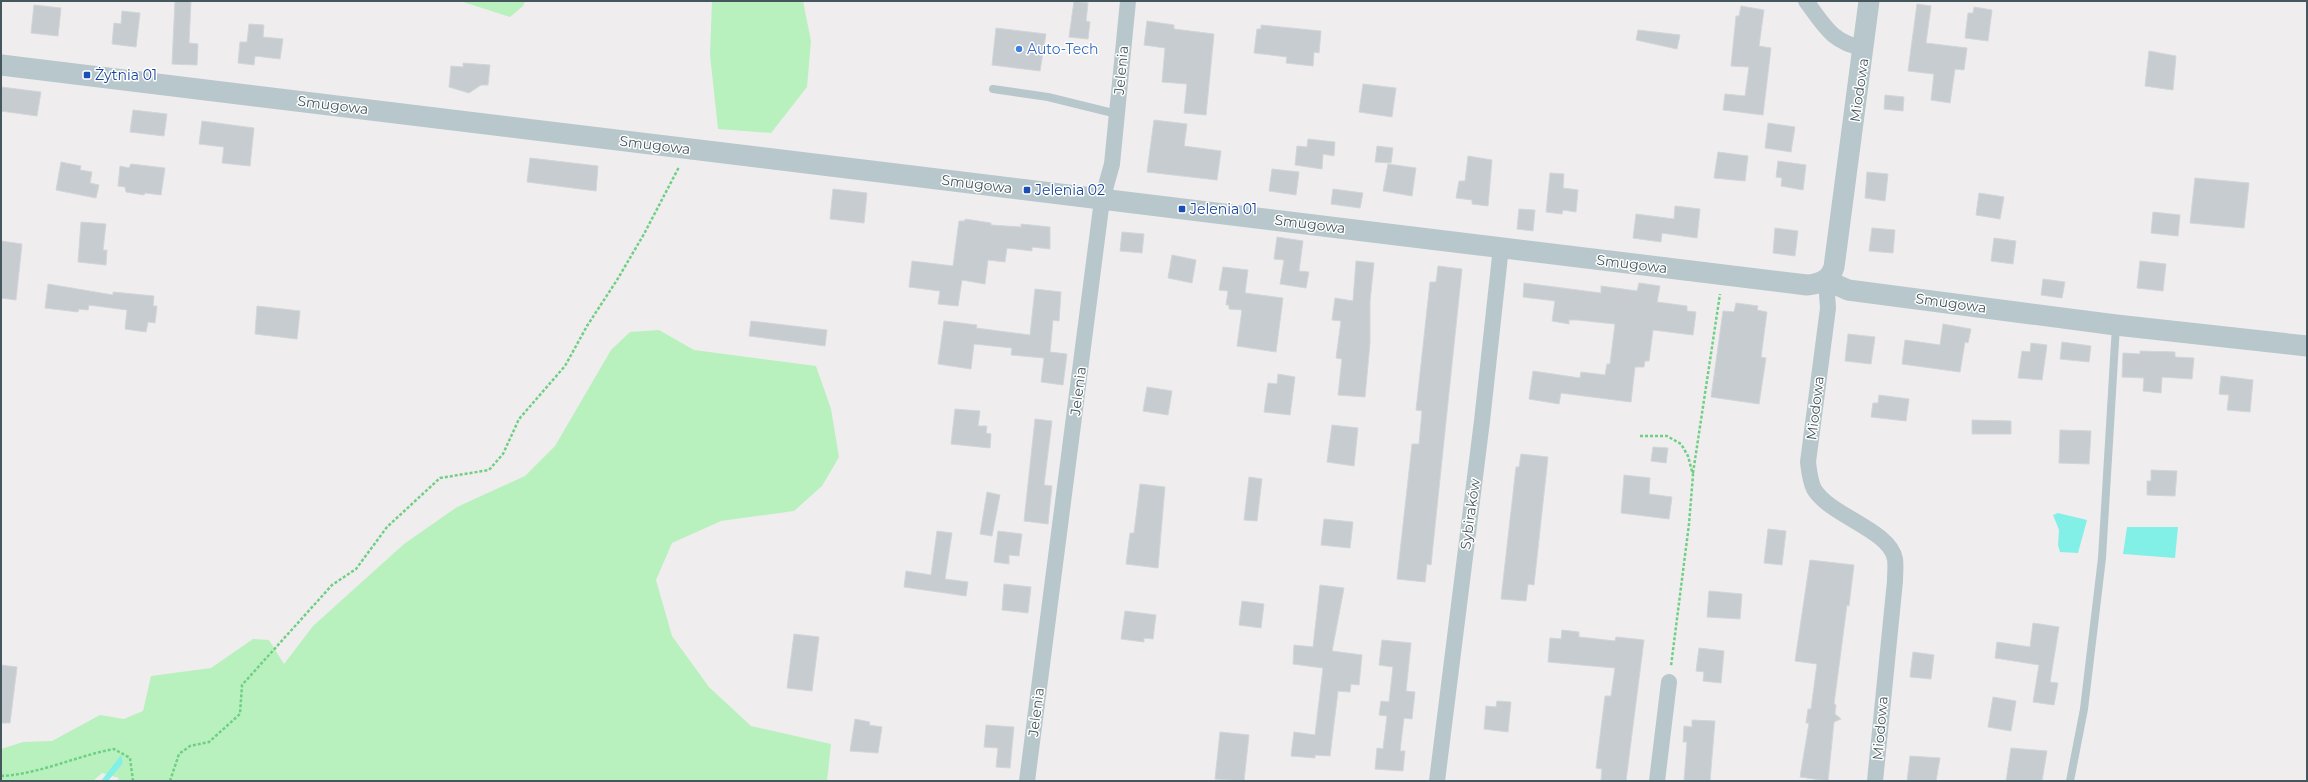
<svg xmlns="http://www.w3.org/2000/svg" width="2308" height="782" font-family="Montserrat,sans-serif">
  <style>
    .green { fill: #b8f1be }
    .water { fill: #83f0e7 }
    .building { fill: #c7ccd0; stroke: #d1d6d9 }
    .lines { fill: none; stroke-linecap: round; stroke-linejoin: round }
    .path { stroke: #6fd084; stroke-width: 2.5; stroke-dasharray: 3 2; stroke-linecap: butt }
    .service { stroke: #b8c7cb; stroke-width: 8 }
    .minor { stroke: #b8c7cb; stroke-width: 16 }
    .tertiary { stroke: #b8c7cb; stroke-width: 21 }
    .shop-dot { fill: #3f7fe0; stroke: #fff; stroke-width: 1.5 }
    .transit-dot { fill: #1a4fb4; stroke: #fff; stroke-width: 1.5 }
    .labels { text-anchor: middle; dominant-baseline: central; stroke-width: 3; stroke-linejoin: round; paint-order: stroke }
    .shop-label { font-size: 14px; fill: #366cbe; stroke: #fff; text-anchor: start }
    .street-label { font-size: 14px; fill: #45575c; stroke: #fff }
    .transit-label { font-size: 14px; fill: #164399; stroke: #fff; text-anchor: start }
  </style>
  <rect width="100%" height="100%" fill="#f0edee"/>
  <path class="green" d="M460,1H525L523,6L510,17Z
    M712,1H803L811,41L807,87L771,133L718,129L710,55Z
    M659,330L694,350L816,366L831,409L839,457L822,486L794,511L721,521L672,543L656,580L672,636L709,687L751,726L831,744L827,781H117L119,778L102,773L93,781H1V749L23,742L52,741L100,715L124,719L143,711L151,676L211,668L253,639L269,640L284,664L313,626L404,544L457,507L525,476L555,446L611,350L630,332Z"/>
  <path class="water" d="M2058,513L2087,520L2078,553L2060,552L2058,545L2059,530L2053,515Z
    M2127,527H2178L2175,558L2123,554Z
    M121,755L123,763L108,781H101Z"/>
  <path class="building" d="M175,1H191L189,43L198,44L197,65L172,64Z
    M1074,1L1088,3L1086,21L1090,22L1088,39L1069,37Z
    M1917,4L1931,6L1926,43L1967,48L1964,70L1955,69L1950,103L1931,100L1934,74L1908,71Z
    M34,5L61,8L58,36L31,33Z
    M1741,6L1764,10L1759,46L1771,48L1763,115L1723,110L1725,94L1745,96L1749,67L1731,66L1736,16H1739Z
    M1974,7L1992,10L1988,41L1965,38L1968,13H1973Z
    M122,11L140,13L136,47L112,44L114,23L121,24Z
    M1147,21L1174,25V29L1214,34L1206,115L1184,113L1187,84L1162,82L1165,48L1144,45Z
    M249,24L264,25L263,37L283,39L280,59L255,56L254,65L238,63L240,42H247Z
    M1261,25L1321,31L1319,53L1314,52L1313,66L1286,63L1287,57L1254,53L1257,29H1261Z
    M996,28L1046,34L1040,71L992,65Z
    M1638,30L1680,35L1677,49L1636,40Z
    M2149,51L2176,56L2173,90L2145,86Z
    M463,63L490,65L488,85H481L469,93L449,87L451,66L463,67Z
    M1363,84L1396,88L1392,117L1359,112Z
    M1,87L41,92L37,116L1,111Z
    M1885,95L1904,97L1903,111L1884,109Z
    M133,110L167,114L164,136L130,132Z
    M1154,120L1187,124L1184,146L1221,151L1217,180L1147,172Z
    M202,121L254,128L250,166L222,163L224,147L199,144Z
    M1768,123L1795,127L1791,152L1765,148Z
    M1308,139L1335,142L1334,156L1323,154L1322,169L1295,165L1297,146L1307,147Z
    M1377,146L1393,148L1391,163L1375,162Z
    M1718,152L1748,156L1745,181L1714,178Z
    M1468,156L1492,160L1488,206L1472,204V200L1456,198L1459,181H1465Z
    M530,158L598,166L596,191L527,182Z
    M1778,161L1806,165L1803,190L1781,186L1782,178L1776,177Z
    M61,162L81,166L80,170L92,172L90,183L99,185L96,198L56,190Z
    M131,164L165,168L161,195L145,193L144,195L126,192L125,187L118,186L120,166L129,168Z
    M1388,164L1416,168L1412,196L1383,191Z
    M1272,169L1299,172L1296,195L1269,191Z
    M1867,172L1888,174L1885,201L1865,198Z
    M1550,173L1564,174L1563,188L1578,190L1576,212L1563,210L1562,214L1546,212Z
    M2195,178L2249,183L2244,228L2190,223Z
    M833,189L867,193L864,223L830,219Z
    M1333,189L1363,193L1360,208L1331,204Z
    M1979,193L2004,197L2000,219L1976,215Z
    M1675,206L1700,209L1697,238L1662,233L1661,242L1633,238L1636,214L1674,219Z
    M1519,209L1535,210L1533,231L1517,229Z
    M2153,212L2180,215L2178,236L2151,233Z
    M965,219L991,223V225L1021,227V224L1050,227V249L1032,247V251L1007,248L1005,262L988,260L985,284L962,280L958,306L938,304L940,291L909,287L912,261L953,266L959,221H965Z
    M81,222L106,224L103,250H107L106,265L78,262Z
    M1775,228L1798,231L1795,256L1773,253Z
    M1872,228L1895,230L1893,253L1869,251Z
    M1122,232L1144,234L1142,253L1120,251Z
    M1277,237L1303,241L1299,271L1309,272L1306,288L1280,284L1284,260L1274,259Z
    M1994,238L2016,241L2013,264L1991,261Z
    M1,241L22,244L16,300L1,298Z
    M1172,255L1196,260L1192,283L1168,278Z
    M1356,261L1374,263L1370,301V343L1365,397L1338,395L1342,359L1336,358L1341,321L1332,320L1335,298L1353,301Z
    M2140,261L2166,264L2163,291L2137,288Z
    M1438,266L1462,269L1431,565L1427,564L1425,582L1397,579L1412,444H1419L1422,411L1416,410L1430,282H1436Z
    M1223,267L1248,270L1245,293L1283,298L1276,352L1237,346L1242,310L1229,309V305H1226L1228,291L1219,290Z
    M2043,279L2065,282L2062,298L2041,295Z
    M1524,283L1601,293V286L1637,291L1639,283L1660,286L1657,302L1687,306V311L1696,312L1693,335L1653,330L1649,361H1645L1644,367H1635L1631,402L1561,393L1559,404L1529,399L1533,371L1580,378L1581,372L1605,375L1607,364H1610L1615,324L1577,320H1569V324L1552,321L1555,301L1523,297Z
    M48,284L113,295V292L154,296L153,306H157L155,323L148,322L146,332L125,329L127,310L89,305L88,310L79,309L78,312L45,308Z
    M1035,289L1061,292L1059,321L1053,320L1050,352L1067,354L1063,385L1041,382L1044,358L1011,355L1012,348L974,344L971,369L938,364L944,321L977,325L976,328L1030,335Z
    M1736,303L1758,306L1757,310L1767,312L1761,357L1766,358L1759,404L1711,397L1723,311L1734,312Z
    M257,306L300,311L297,339L255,334Z
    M751,321L827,330L825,346L749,336Z
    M1943,324L1971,329L1968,343L1965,342L1960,372L1902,364L1905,340L1940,345Z
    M1848,334L1875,337L1871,364L1845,361Z
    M2062,342L2091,346L2089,362L2060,359Z
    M2031,343L2047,345L2042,380L2018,378L2022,351L2030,352Z
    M2140,351L2175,352V357L2194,358L2192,379L2162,377L2161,393L2143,391L2144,378L2122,377L2123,353L2140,354Z
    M1278,374L1295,377L1290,415L1264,412L1268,383L1277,384Z
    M2221,376L2253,380L2250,412L2227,410L2229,395L2219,394Z
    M1147,387L1172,391L1168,415L1143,411Z
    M1879,395L1909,399L1906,421L1871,417L1873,403H1878Z
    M955,409L980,411L978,426H987L986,433L991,434L990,448L951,444Z
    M1035,419L1052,421L1044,485L1052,486L1048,524L1024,521Z
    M1972,420L2011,421V434H1972Z
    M1332,425L1358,428L1354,466L1327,462Z
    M2060,430L2091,431L2089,464L2059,463Z
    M1653,447L1668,448L1666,463L1651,461Z
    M1521,454L1548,457L1534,585L1528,584L1526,601L1501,599L1516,467H1519Z
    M2151,470L2177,471L2175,496L2147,495V481H2151Z
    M1624,475L1650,478L1649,494L1672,497L1669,519L1621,513Z
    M1249,477L1262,479L1257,521L1244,520Z
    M1140,484L1165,487L1158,568L1126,564L1130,533H1134Z
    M987,492L1000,495L992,536L980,534Z
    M1324,519L1353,522L1350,548L1321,545Z
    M1768,529L1786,531L1782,565L1764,563Z
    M937,531L952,533L945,579L968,582L966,596L904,587L906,571L931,575Z
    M998,531L1022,534L1019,556L1009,555V564L994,562Z
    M1810,560L1854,565L1849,606L1847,605L1834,704L1836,705L1835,714L1841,719L1834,722L1828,781L1800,777L1809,723H1806L1808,709H1811L1817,664L1795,661Z
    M1004,584L1031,587L1028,613L1002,610Z
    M1320,585L1344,588L1332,651L1362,655L1359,685L1351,684L1350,692L1338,691L1330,756L1315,755V758L1291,756L1294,732L1315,735L1323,668L1293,664L1294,645L1313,647Z
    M1709,591L1742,594L1740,619L1707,617Z
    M1242,601L1264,604L1261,628L1239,625Z
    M1125,611L1156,615L1153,639L1144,638V642L1121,639Z
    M2033,623L2059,627L2050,682L2058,683L2054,705L2033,702L2039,665L1995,658L1997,642L2030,647Z
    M1562,630L1579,632V637L1615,641L1616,637L1644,640L1626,781H1601L1602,769L1596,768L1605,696H1611L1615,668L1548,662L1550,638L1561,639Z
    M794,634L819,637L812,691L787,688Z
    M1382,640L1411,643L1406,691L1415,692L1412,719L1404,718L1400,751H1405L1403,771L1375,769L1377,748L1383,749L1387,716L1379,715L1381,701L1389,702L1393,667L1379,665Z
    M1699,648L1724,651L1721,683L1703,681L1704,672L1696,671Z
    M1913,652L1934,655L1931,679L1910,677Z
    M1,665L17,667L10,723H1Z
    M1993,697L2016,701L2011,731L1988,727Z
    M1497,701L1511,702L1508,732L1484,729L1486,706L1496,707Z
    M855,719L870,722L869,725L882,727L878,753L850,751Z
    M1692,720L1715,721L1710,781H1684L1687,742H1683L1684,726L1692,727Z
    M986,725L1014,727L1010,768L996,767L998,748L984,747Z
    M1220,732L1249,735L1244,781L1215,779Z
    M2011,748L2047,751L2042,781H2006Z
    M1910,756L1940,758L1936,781H1907Z"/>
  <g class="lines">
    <path class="path" d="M1640,436H1667L1681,444L1688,456L1693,475L1689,524L1671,666
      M1693,473L1720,294
      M1,776C40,774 76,756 114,749L130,758L133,781
      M170,781L179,754L190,746L209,742L240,714L242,685L332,585L356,569L387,527L440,478L489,470L503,454L519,419L565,366L587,326L617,280L644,234L679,167"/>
    <path class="service" d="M993,89L1048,97L1117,114
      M2070,781L2084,709L2102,558L2116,326"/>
    <path class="minor" d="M1806,1C1824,25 1832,43 1864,48
      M1826,280L1828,308L1808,462C1809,471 1810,481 1814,489C1830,516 1890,530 1895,559C1896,566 1895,574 1895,581L1875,781
      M1027,781L1102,200L1112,164L1128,1
      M1437,781L1482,421L1501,247
      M1657,781L1669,682"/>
    <path class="tertiary" d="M1,65L1807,285C1820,284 1830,280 1834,267L1869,1
      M1826,280L1848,290L2116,325L2307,346"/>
  </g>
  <circle class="shop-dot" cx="1019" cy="49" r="4"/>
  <g class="transit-dot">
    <rect x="83" y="71" width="8" height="8" rx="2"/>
    <rect x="1023" y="186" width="8" height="8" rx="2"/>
    <rect x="1178" y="205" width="8" height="8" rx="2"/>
  </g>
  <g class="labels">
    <g class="shop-label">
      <text x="1027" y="49">Auto-Tech</text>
    </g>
    <g class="street-label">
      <text transform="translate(1121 70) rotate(-85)">Jelenia</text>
      <text transform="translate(1859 90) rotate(-82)">Miodowa</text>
      <text transform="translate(333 105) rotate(7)">Smugowa</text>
      <text transform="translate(655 145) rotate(7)">Smugowa</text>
      <text transform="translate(977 184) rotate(7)">Smugowa</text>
      <text transform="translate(1310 224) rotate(7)">Smugowa</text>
      <text transform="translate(1632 264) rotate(7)">Smugowa</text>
      <text transform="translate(1951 303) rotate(8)">Smugowa</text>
      <text transform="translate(1078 391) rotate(-83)">Jelenia</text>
      <text transform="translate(1815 408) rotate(-83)">Miodowa</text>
      <text transform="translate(1470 514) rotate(-82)">Sybiraków</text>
      <text transform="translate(1036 712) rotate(-83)">Jelenia</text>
      <text transform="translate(1880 728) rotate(-85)">Miodowa</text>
    </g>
    <g class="transit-label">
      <text x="95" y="75">Żytnia 01</text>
      <text x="1035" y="190">Jelenia 02</text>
      <text x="1190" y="209">Jelenia 01</text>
    </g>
  </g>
  <rect width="2308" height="782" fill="none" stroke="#45575c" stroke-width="4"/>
</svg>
